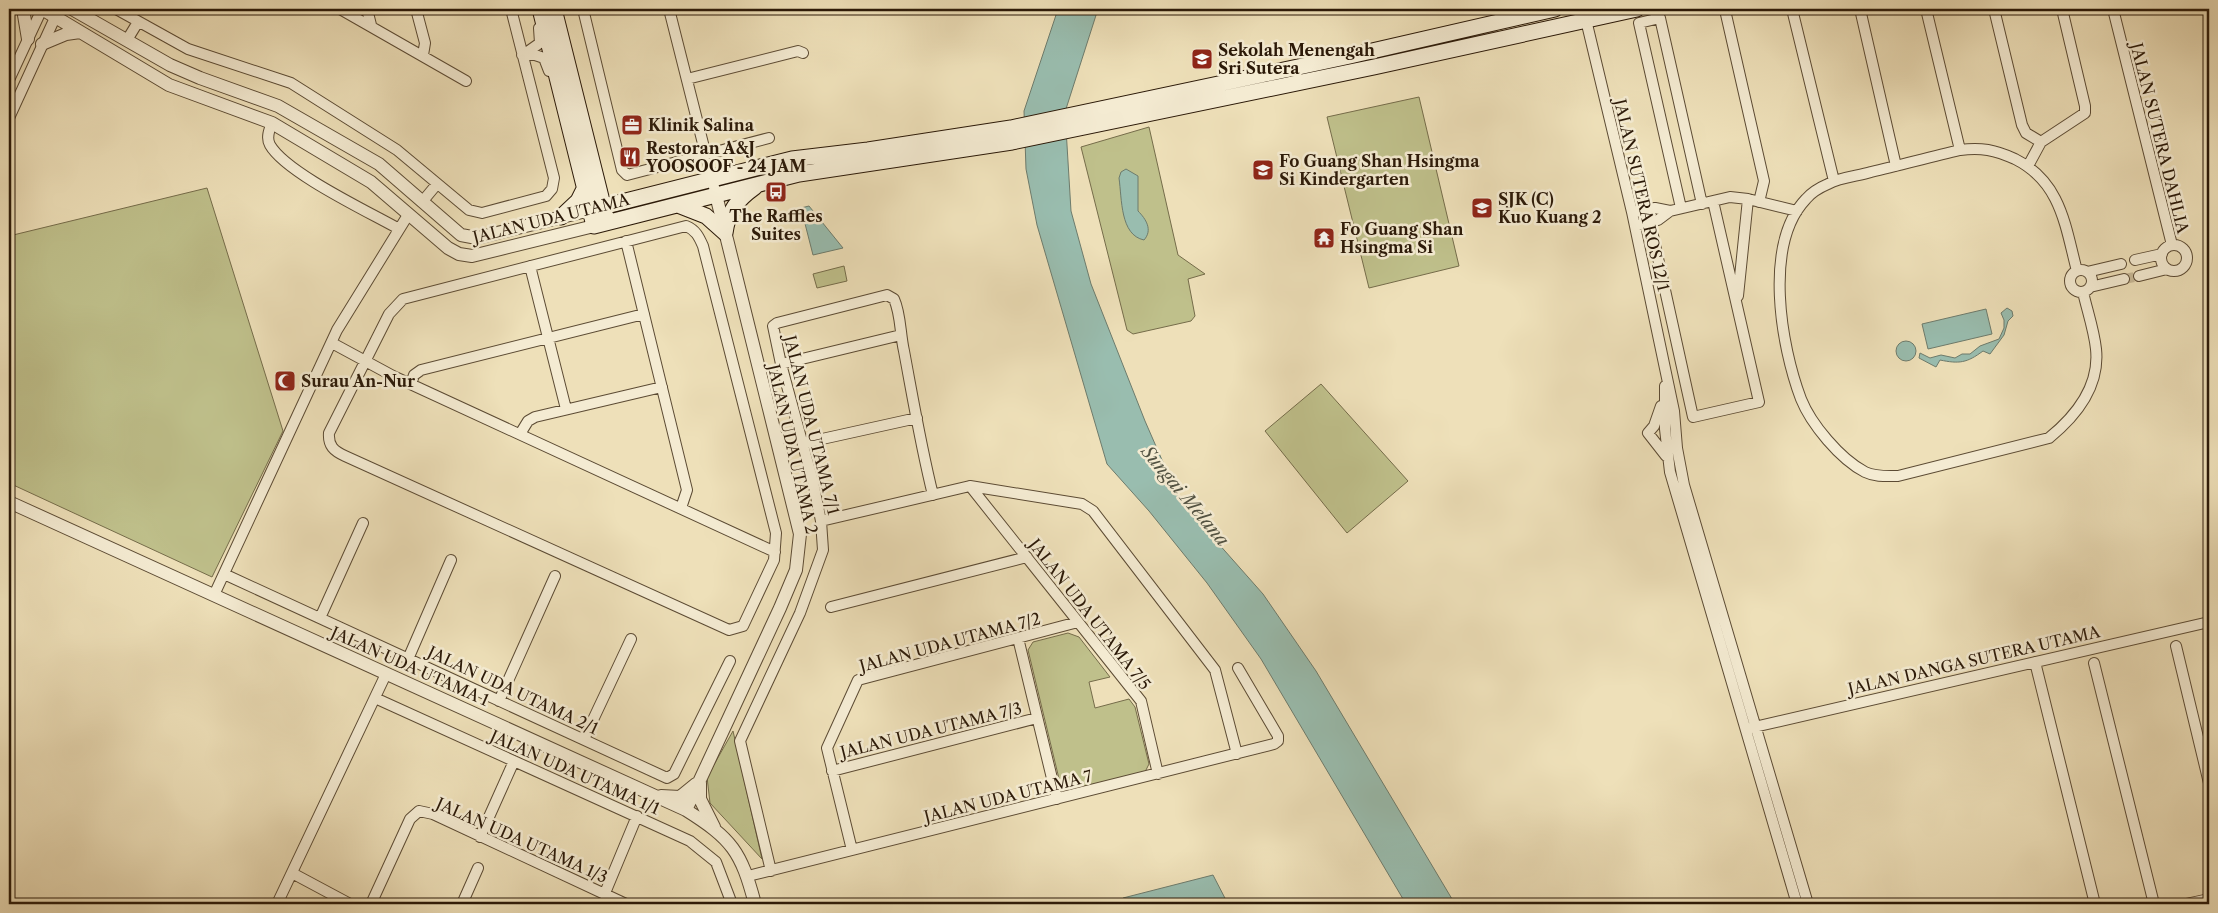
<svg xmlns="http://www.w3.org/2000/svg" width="2218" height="913" font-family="'Libre Caslon Text',serif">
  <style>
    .green { fill: #bfc08b; stroke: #756c4a }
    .water { fill: #99bdaf; stroke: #6d7b6c }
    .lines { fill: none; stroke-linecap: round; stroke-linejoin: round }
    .minor-tunnel { stroke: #c7b896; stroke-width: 10; stroke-dasharray: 10 5; stroke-linecap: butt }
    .minor-casing { stroke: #5c4b34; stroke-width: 12 }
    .tertiary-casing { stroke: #5c4b34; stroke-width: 14 }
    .secondary-casing { stroke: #2b1908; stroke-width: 17 }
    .minor { stroke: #f4ebd2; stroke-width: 10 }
    .tertiary { stroke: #f4ebd2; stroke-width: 12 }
    .secondary { stroke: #f4ebd2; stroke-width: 15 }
    .labels { text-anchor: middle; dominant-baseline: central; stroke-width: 5; stroke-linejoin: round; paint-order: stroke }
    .poi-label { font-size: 16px; font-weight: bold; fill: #2b1908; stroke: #f4ebd2; text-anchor: start }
    .street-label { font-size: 16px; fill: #2b1908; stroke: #f4ebd2 }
    .water-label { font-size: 18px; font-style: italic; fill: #525242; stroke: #f4ebd2 }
  </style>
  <rect width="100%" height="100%" fill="#eee0b9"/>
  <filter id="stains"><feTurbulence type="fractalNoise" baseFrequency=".004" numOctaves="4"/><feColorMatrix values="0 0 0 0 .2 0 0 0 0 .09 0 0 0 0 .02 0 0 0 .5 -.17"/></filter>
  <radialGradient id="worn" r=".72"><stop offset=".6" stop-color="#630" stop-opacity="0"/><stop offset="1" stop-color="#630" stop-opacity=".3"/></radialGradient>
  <path class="green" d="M1419,97L1459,266L1369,288L1327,117Z
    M1149,127L1178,255L1205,274L1188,279L1195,316L1191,321L1133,334L1127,330L1081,147Z
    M207,188L283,431L212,577L9,483V236Z
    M844,266L847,281L817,288L813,274Z
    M1321,384L1408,481L1347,533L1265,431Z
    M1068,633L1079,637L1110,677L1089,682L1095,708L1129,699L1135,707L1149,764L1145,772L1067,791L1061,787L1028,650L1033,642Z
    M733,731L762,859L710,803L707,777Z"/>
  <path class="water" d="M1058,9H1098L1065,112L1071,211L1091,284L1145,421L1179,499L1263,594L1316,671L1455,904H1406L1261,659L1207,583L1149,511L1107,464L1037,225L1026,169L1024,111Z
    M1126,169L1138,176V211C1146,219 1153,230 1144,240C1120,235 1122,199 1119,178L1121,172Z
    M809,206L843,248L813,255L801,208Z
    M2007,308L2012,311L2013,316L2008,321L2004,335L1990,354L1983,351C1967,363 1959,364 1940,360L1936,367L1919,358L1920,353L1930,358L1941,355L1955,358L1962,354H1970L1980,346L1999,339L2004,328V320L2001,313Z
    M1986,309L1992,334L1928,349L1922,324Z
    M1896 351a10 10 0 1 1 20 0a10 10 0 1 1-20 0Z
    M1213,875L1228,904H1123V898Z"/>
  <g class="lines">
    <path class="minor-tunnel" d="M2124,279L2139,276"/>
    <g class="minor-casing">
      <path id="minor" d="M116,9L188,49L291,83L397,150L469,210L482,213L546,196L552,189L554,178L511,9
        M340,9L466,81
        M367,9L371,25
        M416,9L425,43L423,55
        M583,9L622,170L627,175L769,138
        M669,9L716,195
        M1730,9L1725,10L1764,181L1759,202
        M1792,9L1834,181
        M1860,9L1896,166
        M1926,9L1960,150
        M1994,9L2022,125L2026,133L2041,142
        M2113,9L2172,245
        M1586,20L1632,212L1674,411L1677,448L1684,485L1808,904
        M127,40L138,22
        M522,55H535L544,58L549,71
        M523,55L540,43L539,28
        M687,79L798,51L803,53
        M9,80L42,9
        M9,118L59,9
        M272,123C269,130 266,138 270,145C286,173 369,212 399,229
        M2028,166L2041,142L2085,113V106L2062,9
        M422,202L437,184
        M1681,208L1639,23L1660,18L1702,204
        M1632,212L1655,208L1670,211
        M686,226C696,230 699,237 703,246L776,533L774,560L743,626L729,630L345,456C334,451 328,446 329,433L389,314L403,299Z
        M1635,226L1658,220L1670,211L1730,197L1748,199L1797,211
        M1652,231L1693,417L1759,402L1713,201
        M626,241L687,490L681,508
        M2161 258a13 13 0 1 1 26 0a13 13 0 1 1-26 0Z
        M2135,260L2162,254
        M530,266L566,409
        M2070 281a11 11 0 1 1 22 0a11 11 0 1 1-22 0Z
        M2077,271C2065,225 2061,182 2015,159C1995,150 1981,147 1960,150C1930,157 1901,165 1871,172C1858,176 1840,177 1828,184C1821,187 1811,193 1806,199C1763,244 1781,346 1801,399C1811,424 1840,459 1865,472C1875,477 1887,476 1898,476L2049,438C2076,416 2100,386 2096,349C2094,330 2087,310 2083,292
        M2087,272L2121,264
        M2139,276L2167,269
        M2090,287L2124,279
        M1738,296L1748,199
        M332,343L393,376L775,552
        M781,364L901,335
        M411,384L414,375L421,370L644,314
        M1665,386V429L1670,472L1797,904
        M1661,406L1654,426L1648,433L1666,456
        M520,434L528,421L535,417L662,387
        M804,443L917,418
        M970,486L1141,701L1158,774
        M821,521L970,486L1082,504L1093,511L1215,670L1237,754
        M224,574L667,778L674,774L730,661
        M214,595L337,330L408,215
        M831,607L1027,557
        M320,618L363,523
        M1018,638L1057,799
        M2176,646L2209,783
        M408,659L451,560
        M2035,662L2095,904
        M2094,663L2154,904
        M375,698L690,841L716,862L732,904
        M499,701L555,576
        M1750,728L2209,622
        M584,739L631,639
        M832,771L1037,718
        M480,837L514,761
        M852,850L827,748L858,680L1078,622
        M771,871L740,741L800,613L823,550L821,521L813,482L781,364L773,326L777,323L887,295L894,299C901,314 900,334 904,351C913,399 921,447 933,495
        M292,873L350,904
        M748,876L1274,744L1278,741V736L1238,668
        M605,893L637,816
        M277,904L386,674
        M371,904L410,819L419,811L433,814L626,904
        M462,904L478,868
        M2186,904L2209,899"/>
    </g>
    <g class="tertiary-casing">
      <path id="tertiary" d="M23,9L28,39
        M42,9L169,85L272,123L371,182L448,248L459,254L472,256L594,226
        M72,9L170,65L200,78L278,106L379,164L461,235L477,238L590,210
        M42,44L66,34L80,32
        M9,502L686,810C732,839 741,851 755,904
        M700,783V799L714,827
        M661,796L680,797L696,784
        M686,810L780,608L796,570L800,534L716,195"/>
    </g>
    <g class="secondary-casing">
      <path id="secondary" d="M540,9L594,226L799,174L1012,142L1374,67L1637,9
        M554,9L606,217
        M678,205L706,216L725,233
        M590,210L792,159L868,150L1011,128L1350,56L1555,9
        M561,217L578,201L584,189
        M725,233C728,211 737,200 755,187"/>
    </g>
    <use href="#minor" class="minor"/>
    <use href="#tertiary" class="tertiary"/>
    <use href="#secondary" class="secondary"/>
  </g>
  <defs>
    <g id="school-square" transform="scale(1.125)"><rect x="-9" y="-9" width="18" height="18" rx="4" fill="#8f2418" stroke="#f4ebd2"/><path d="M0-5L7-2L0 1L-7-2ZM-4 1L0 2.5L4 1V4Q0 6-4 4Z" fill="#fff"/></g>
    <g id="office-square" transform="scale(1.125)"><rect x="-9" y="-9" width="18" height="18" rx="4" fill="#8f2418" stroke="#f4ebd2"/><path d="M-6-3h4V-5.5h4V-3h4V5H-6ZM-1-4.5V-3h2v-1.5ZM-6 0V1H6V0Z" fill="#fff"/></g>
    <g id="restaurant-square" transform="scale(1.125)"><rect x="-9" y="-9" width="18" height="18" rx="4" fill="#8f2418" stroke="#f4ebd2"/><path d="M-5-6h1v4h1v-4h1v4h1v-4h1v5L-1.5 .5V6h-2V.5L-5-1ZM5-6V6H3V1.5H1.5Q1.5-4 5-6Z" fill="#fff"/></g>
    <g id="bus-square" transform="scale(1.125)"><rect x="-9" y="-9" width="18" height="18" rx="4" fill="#8f2418" stroke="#f4ebd2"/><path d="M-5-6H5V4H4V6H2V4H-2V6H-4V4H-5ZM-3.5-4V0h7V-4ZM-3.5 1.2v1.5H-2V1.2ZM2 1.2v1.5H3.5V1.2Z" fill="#fff"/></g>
    <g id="temple-square" transform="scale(1.125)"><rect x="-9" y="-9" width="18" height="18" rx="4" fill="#8f2418" stroke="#f4ebd2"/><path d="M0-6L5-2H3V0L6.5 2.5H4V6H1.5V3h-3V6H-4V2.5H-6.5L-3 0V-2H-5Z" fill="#fff"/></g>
    <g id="mosque-square" transform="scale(1.125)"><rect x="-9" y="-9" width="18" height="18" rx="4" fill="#8f2418" stroke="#f4ebd2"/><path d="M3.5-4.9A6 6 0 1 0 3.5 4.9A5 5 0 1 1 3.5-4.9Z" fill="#fff"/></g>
  </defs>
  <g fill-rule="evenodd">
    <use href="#school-square" x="1202" y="59"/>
    <use href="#office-square" x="632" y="125"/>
    <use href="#restaurant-square" x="630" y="157"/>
    <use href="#school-square" x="1263" y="170"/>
    <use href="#bus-square" x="776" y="192"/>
    <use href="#school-square" x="1482" y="208"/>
    <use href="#temple-square" x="1324" y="238"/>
    <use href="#mosque-square" x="285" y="381"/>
  </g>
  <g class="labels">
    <g class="poi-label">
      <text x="1218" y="50">Sekolah Menengah<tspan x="1218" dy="18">Sri Sutera</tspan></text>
      <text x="648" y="125">Klinik Salina</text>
      <text x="646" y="148">Restoran A&amp;J<tspan x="646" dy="18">YOOSOOF - 24 JAM</tspan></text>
      <text x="1279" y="161">Fo Guang Shan Hsingma<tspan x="1279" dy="18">Si Kindergarten</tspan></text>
      <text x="1498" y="199">SJK (C)<tspan x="1498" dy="18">Kuo Kuang 2</tspan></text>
      <text x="776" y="216" text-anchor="middle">The Raffles<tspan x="776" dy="18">Suites</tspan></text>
      <text x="1340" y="229">Fo Guang Shan<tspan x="1340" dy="18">Hsingma Si</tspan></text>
      <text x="301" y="381">Surau An-Nur</text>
    </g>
    <g class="street-label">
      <text transform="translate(2160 138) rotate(76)">JALAN SUTERA DAHLIA</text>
      <text transform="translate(1642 195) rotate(77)">JALAN SUTERA ROS 12/1</text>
      <text transform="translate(551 218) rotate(-14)">JALAN UDA UTAMA</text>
      <text transform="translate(812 425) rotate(76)">JALAN UDA UTAMA 7/1</text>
      <text transform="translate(793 449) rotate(77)">JALAN UDA UTAMA 2</text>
      <text transform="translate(1090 614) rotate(52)">JALAN UDA UTAMA 7/5</text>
      <text transform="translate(950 642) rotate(-15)">JALAN UDA UTAMA 7/2</text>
      <text transform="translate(1974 660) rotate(-13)">JALAN DANGA SUTERA UTAMA</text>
      <text transform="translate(410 666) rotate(24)">JALAN UDA UTAMA 1</text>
      <text transform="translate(513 690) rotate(25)">JALAN UDA UTAMA 2/1</text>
      <text transform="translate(931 730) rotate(-14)">JALAN UDA UTAMA 7/3</text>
      <text transform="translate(575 772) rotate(24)">JALAN UDA UTAMA 1/1</text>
      <text transform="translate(1008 796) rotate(-14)">JALAN UDA UTAMA 7</text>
      <text transform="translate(522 840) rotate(24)">JALAN UDA UTAMA 1/3</text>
    </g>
    <g class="water-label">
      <text transform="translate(1185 496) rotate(50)">Sungai Melana</text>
    </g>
  </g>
  <rect width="2218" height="913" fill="none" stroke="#eee0b9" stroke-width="30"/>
  <rect x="10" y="10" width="2198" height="893" fill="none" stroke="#2b1908" stroke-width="2.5"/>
  <rect x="15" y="15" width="2188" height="883" fill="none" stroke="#2b1908"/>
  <rect width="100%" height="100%" filter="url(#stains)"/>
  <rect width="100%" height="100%" fill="url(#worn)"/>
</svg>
